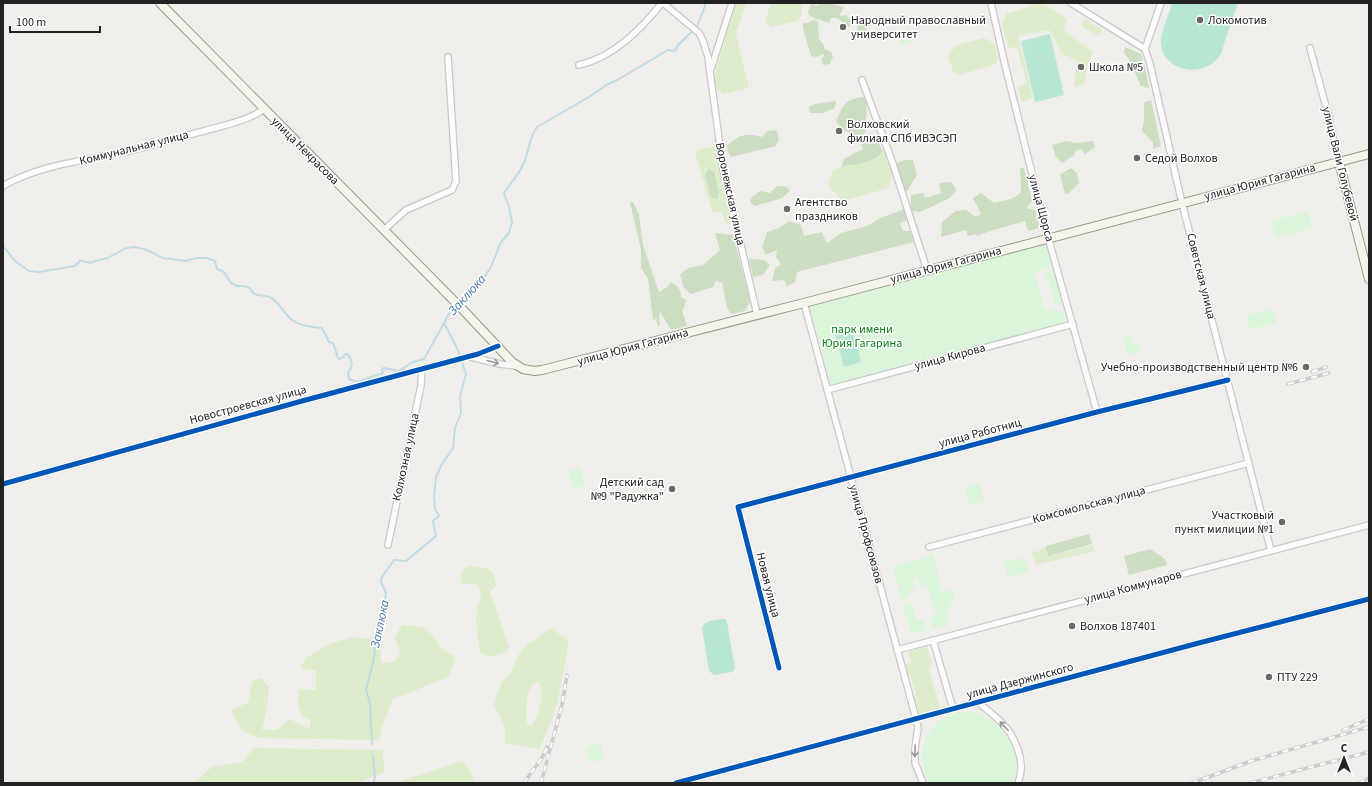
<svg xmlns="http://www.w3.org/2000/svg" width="1372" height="786" font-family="'Source Sans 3',sans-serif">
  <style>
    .grass { fill: #ddeccb; fill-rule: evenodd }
    .forest { fill: #cbdec1 }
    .park { fill: #daf5da }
    .pitch { fill: #b7e6d2 }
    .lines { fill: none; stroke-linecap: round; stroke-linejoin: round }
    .stream { stroke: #bfdbe3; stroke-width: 2 }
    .minor-casing { stroke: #c9c8c7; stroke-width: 8 }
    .secondary-casing { stroke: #999a82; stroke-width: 10 }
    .minor { stroke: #fdfcfc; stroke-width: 5.5 }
    .secondary { stroke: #f4f4ed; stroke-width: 8 }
    .rail-casing { stroke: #ccc; stroke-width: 3.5 }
    .rail { stroke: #fff; stroke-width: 2; stroke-dasharray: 6; stroke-linecap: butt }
    .cycleway-casing { stroke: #fff; stroke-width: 8 }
    .cycleway { stroke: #0057b8; stroke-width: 5 }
    .oneway { stroke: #9a9a9a }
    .poi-dot { fill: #6a6968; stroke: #fff; stroke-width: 1.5 }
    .labels { text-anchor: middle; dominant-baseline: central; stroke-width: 3; stroke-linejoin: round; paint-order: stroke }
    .poi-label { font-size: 12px; fill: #222; stroke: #fff; text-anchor: start }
    .street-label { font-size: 12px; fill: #222; stroke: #fff }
    .park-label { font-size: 12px; fill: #0c8416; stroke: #fff }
    .water-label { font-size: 13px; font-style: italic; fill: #4a7aab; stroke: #fff }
  </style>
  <rect width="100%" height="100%" fill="#f0eeeb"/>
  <path class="grass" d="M736,3H746L736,34L749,88L724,94L714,87V77Z
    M771,3H801L802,15L797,21L771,27L765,22Z
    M1037,3L1046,5L1067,19L1064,31L1093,52L1088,63L1084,84L1074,87L1077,60L1062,54L1049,30L1018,36L1033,98L1021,102L1018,87L1027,82L1017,48L1008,47L1002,25L1006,14L1030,7Z
    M1085,19L1102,30L1099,36L1081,26Z
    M984,38L995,44L998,58L996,64L960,75L953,72L948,55L957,45Z
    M716,147L718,148L725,193L732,222L726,224L721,211L713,213L711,208L695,152L700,149Z
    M883,151L888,157L893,174L889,188L843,201L828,186L832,172C835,170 839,167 843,166C859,161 871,166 883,151Z
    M1093,545L1095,551L1036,565L1032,552L1039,551L1047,546L1049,556Z
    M468,566L486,568L493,572L496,585L490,592L509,647L507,652L488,657L480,652C478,634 472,614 481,598L479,587L473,583L463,585C457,577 461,572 468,566Z
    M402,625L422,627L431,634L442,649L456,658L448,677L393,699L381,730L379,740L259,738L242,731L231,710L249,702L252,681L261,678L269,687L267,707L262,730H277L290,719L305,727L310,728V719L303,717L298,707L299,689L316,690V671L300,668L306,658L329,644L352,637L369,639L380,635L381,663L395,662L400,651L395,637Z
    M551,628L569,641L557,705L540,749L505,743V727L494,705L501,683L511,673L519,654L526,646ZM537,682L540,683C542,696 541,714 532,725H527C526,715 525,698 530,689C531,686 535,684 537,682Z
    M927,647L932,664L929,669L940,708L919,714L915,699L917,698L910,674H906L904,664L911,663L908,652Z
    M254,748L383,750L384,772L357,783H193L212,767L242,762Z
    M462,761L472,774L474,783H396Z"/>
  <path class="forest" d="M812,3L816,6C825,1 834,5 844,7L839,16L846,15L853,22L849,27L844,26L841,21L837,18H831L829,23C822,19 814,20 808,14L809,8Z
    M814,20L818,22L819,39L824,45V49L831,52L833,57L830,64L823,65L821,60L824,55L822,54L817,57L811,56L803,28V23H808Z
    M863,23L868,31L866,39L858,37L857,25Z
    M1125,47L1141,54L1145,67L1149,88L1141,86C1135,75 1133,62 1124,53Z
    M863,97L867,101L865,133L859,137L845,131L836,122C842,106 845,99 863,97Z
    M1151,100L1161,146L1153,149V143L1142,131L1144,121V102Z
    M836,101L835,108L823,113H810L809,107L815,104Z
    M777,130L779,140L776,146L731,157L728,152L727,146C738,135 746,132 762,137L767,131Z
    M869,133L876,139L883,151C873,164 857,164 842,166L844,159L863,149L861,144Z
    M1066,141L1077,143L1093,141L1095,147L1085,154L1081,149L1076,151L1073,156L1062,163L1056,157L1052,145Z
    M905,160H913L917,175L907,191L898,190L894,180L897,163Z
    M1020,168H1024L1032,201L1026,208L1035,210L1040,228L1028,231L1025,221L990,231L977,236L976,234L968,236L966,230L941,237L942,222L956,211L966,210L976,217L981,214L973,198L981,193L994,203L1014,198L1021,192Z
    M1071,168L1077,173L1079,183L1069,193L1065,194L1060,174Z
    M709,169L714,172L719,193L717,199L711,198L705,174Z
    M952,182L956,190L950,198L920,212L911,211V195L923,193L925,198L941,193L939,183Z
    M777,186L787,187L790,191L782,198L755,206L750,202L751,198L760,191L770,193Z
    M630,202H633L639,215L643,245L659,292L667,287L671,282C678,286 681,289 681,297L686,300L684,308L682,311L687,326L671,330L660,311L659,318L660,325L658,327L656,319L653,320L648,279L641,268V250Z
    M905,209L907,220L900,223L903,231H910L914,242L797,272L795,282L787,286L784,280L772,281L775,268L781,264L776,257L777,250L766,255L762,248L767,232L779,228L789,221L801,225L804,236L822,232L827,243L841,233L867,226L880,218Z
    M715,233L733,235L750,301L745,311L731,314L727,308L722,282L716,281L713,287L691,294L684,288L680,274L689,268L703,265L720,250Z
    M749,259L764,260L770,265L763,275L753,277Z
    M1089,534L1092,544L1048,556L1046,546Z
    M1150,549C1157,554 1165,556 1167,565L1129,575L1124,556Z"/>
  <path class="park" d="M909,33L911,42L900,45L898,36Z
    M1308,211L1312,228L1276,238L1271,221Z
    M1047,244L1052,265L1035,274L1045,310L1064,311L1067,324L832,388L810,306Z
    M1054,270L1064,303C1059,304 1055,305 1052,301L1055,300L1048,279H1046L1045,276L1049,272Z
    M1274,309L1277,323L1250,329L1247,315Z
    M1130,335L1132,343L1138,342L1141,352L1128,356L1123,337Z
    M580,467L585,485L573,488L568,471Z
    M979,483L984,501L970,505L965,487Z
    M933,553L942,592L955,589C954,605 943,606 949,624L933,628L930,618L936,616L927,585L920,587L918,578L913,579L915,588L908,590L910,597L901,599L893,566L923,558Z
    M1025,557L1029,572L1008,577L1004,562Z
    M911,602L917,621L924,620L927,630L911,633L902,604Z
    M960,712C968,712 976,712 984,716C1006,727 1027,759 1011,783H929C920,764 918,750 930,732C932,729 934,725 937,722C944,717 952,714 960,712Z
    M600,743L604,759L589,763L585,747Z"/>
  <path class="pitch" d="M1172,3H1238C1234,16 1229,28 1225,41C1223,46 1222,54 1218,58C1201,79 1161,71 1161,41C1161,31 1169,14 1172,3Z
    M1050,34L1064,95L1035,102L1021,41Z
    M852,329L861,362L844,367L835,334Z
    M722,619H725L727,622L735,669L732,672L714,675L709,671L702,628C704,620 715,620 722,619Z"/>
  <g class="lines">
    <path class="stream" d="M3,246L15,261L29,271L39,272L75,266L80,261H83L90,263L95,261L108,258L126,248L135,247L147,250L163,258L186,261L196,258H207L215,261L217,269L224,272L231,283L237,286H243L250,288C254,298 261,294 269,297C279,300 283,313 291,319C300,326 311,327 322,328L329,342L333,343L338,358L340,359L343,357L345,354H347C352,359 354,366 348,372L349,379L357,382L383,373L382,369L384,368L399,371L413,362L424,359L444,323
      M461,304L480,284L491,267L501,242L509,233L512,222L509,207L504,193C511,183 519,174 524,163C529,151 529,138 537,127L589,97L608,84L619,79L668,50L675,51L678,45L697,27L706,3
      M372,744L370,704L366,689L373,663L375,650L373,639L384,607L386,593L381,582L382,577L394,560L406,561L436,536L433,521L439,516L435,509L434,496L436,477L442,464L453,448L455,428L461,413L460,396L466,374L457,348L444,323L448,315L457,307
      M373,783L375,778L373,755"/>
    <g class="minor-casing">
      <path id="minor" d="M663,3L699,33L703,41L708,57L723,169L757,314
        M991,3L1005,65L1046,230L1097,412
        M1071,3L1145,49
        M1161,3L1145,49L1150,64L1182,203L1271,551
        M1310,48L1329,118L1339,162
        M579,65C614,57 640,30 662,3
        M711,69L732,3
        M862,80L893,164L927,270
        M3,186C38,166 80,161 119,153C148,147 176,138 204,131C224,125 248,121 264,109
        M384,230L406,210L452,190L456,181L448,57
        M804,303L916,719L918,728L915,748V763L923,783
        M471,357L500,364L515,366
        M827,390L1073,324
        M3,484L302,401L478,354L498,346
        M388,545L421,385L422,369
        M929,547L1249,463
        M933,640L953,709
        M897,650L1369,525
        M779,668L738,507L1097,412L1228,380
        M979,703C989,712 1003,721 1010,733C1019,748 1025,766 1018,783
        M676,783L1195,644L1369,599"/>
    </g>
    <g class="secondary-casing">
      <path id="secondary" d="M160,3L466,313L512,362L523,369L535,371L542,370L804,303L1369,154
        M1339,162L1369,279"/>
    </g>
    <use href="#minor" class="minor"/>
    <use href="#secondary" class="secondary"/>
    <g class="rail-casing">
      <path id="rail" d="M1312,372L1326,367
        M1288,384L1329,373
        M1343,730L1369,719
        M524,783L543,756L547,747
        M541,783L562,705L567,675
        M1192,783L1251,761L1369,727
        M1250,783L1369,752
        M1359,783L1369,778"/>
    </g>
    <use href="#rail" class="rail"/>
    <g class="cycleway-casing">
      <path id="cycleway" d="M3,484L302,401L478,354L498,346
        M779,668L738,507L1097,412L1228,380
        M676,783L1195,644L1369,599"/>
    </g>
    <use href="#cycleway" class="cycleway"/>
  </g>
  <defs><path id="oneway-shaft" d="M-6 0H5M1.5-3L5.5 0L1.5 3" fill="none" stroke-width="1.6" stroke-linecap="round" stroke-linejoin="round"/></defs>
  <g class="oneway">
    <use href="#oneway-shaft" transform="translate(493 362) rotate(15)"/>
    <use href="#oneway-shaft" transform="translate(1004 726) rotate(-133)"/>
    <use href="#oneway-shaft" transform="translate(915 751) rotate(92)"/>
  </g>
  <g class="poi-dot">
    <circle cx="1200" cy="20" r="4"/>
    <circle cx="843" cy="27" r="4"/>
    <circle cx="1081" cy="67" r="4"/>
    <circle cx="839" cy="131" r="4"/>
    <circle cx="1137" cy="158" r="4"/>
    <circle cx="787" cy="209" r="4"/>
    <circle cx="1306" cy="367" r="4"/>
    <circle cx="672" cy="489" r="4"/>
    <circle cx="1282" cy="522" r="4"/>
    <circle cx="1072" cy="626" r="4"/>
    <circle cx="1269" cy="677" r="4"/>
  </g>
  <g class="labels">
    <g class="poi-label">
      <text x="851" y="20">Народный православный<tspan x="851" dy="14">университет</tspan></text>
      <text x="1208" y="20">Локомотив</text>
      <text x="1089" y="67">Школа №5</text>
      <text x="847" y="124">Волховский<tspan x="847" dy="14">филиал СПб ИВЭСЭП</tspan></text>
      <text x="1145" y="158">Седой Волхов</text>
      <text x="795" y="202">Агентство<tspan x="795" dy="14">праздников</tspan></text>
      <text x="1298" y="367" text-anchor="end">Учебно-производственный центр №6</text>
      <text x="664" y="482" text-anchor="end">Детский cад<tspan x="664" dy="14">№9 "Радужка"</tspan></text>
      <text x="1274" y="515" text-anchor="end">Участковый<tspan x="1274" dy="14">пункт милиции №1</tspan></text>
      <text x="1080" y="626">Волхов 187401</text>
      <text x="1277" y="677">ПТУ 229</text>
    </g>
    <g class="street-label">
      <text transform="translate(134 148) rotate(-14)">Коммунальная улица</text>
      <text transform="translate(305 151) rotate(45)">улица Некрасова</text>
      <text transform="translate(1340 164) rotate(76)">улица Вали Голубевой</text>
      <text transform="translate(1260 182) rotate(-15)">улица Юрия Гагарина</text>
      <text transform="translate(730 194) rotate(78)">Воронежская улица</text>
      <text transform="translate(1041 208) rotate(75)">улица Щорса</text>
      <text transform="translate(946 265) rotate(-15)">улица Юрия Гагарина</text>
      <text transform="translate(1201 276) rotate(76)">Советская улица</text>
      <text transform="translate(633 347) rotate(-15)">улица Юрия Гагарина</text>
      <text transform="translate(950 357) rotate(-15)">улица Кирова</text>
      <text transform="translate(248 405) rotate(-15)">Новостроевская улица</text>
      <text transform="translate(980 433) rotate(-15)">улица Работниц</text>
      <text transform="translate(406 457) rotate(-78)">Колхозная улица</text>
      <text transform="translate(1089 505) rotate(-15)">Комсомольская улица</text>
      <text transform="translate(866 534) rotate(75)">улица Профсоюзов</text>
      <text transform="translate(768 585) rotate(76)">Новая улица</text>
      <text transform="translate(1133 587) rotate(-15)">улица Коммунаров</text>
      <text transform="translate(1020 681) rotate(-15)">улица Дзержинского</text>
    </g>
    <g class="park-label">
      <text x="862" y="329">парк имени<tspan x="862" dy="14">Юрия Гагарина</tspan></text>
    </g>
    <g class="water-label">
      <text transform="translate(467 295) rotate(-48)">Заклюка</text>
      <text transform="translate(380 624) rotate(-78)">Заклюка</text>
    </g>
  </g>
  <rect width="1372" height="786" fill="none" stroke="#222222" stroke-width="8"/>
  <g transform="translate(1344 758)" stroke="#ffffff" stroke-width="3" paint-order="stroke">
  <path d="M0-3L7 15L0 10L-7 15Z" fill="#222222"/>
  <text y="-6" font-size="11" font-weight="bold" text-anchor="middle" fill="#222222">С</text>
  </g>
  <path d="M10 26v6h90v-6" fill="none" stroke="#222222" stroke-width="2"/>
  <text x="16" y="26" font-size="12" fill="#222222" stroke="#ffffff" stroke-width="3" paint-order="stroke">100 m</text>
</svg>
